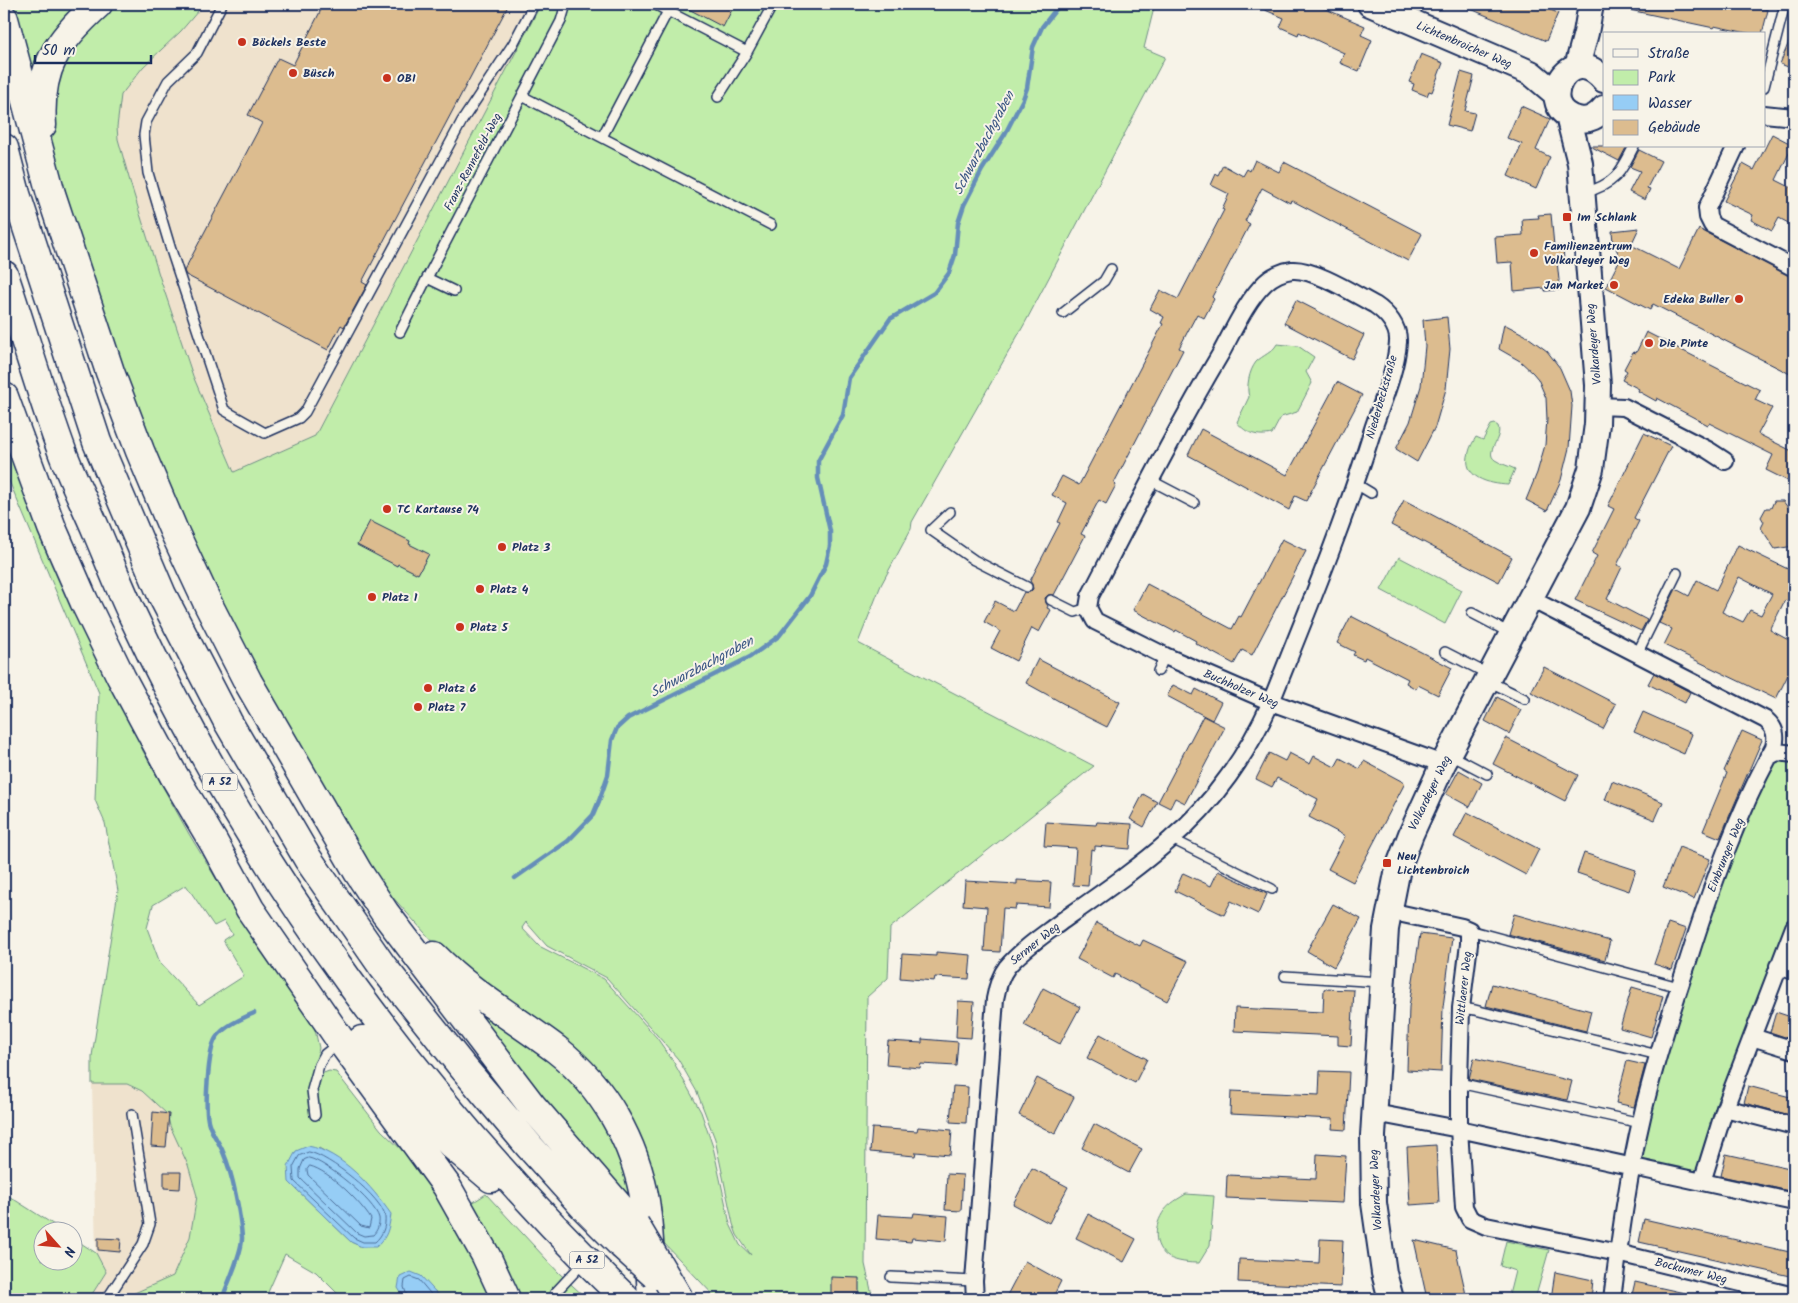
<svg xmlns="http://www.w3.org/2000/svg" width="1798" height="1303" font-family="Kalam,sans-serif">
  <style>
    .built { fill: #efe2cd }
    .green { fill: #c1edaa; stroke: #6e8e84; fill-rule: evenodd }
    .water { fill: #96cdf5; stroke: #658eb9 }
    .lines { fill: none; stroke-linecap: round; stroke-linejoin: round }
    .shore { stroke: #4c6e9a; stroke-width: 1 }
    .stream { stroke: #658eb9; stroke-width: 4.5 }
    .building { fill: #dcbc8f; stroke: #1b2f5e; fill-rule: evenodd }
    .lane-casing { stroke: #1b2f5e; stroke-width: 12 }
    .street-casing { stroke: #1b2f5e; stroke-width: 20 }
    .secondary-casing { stroke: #1b2f5e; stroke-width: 28 }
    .highway-casing { stroke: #1b2f5e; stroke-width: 31 }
    .lane { stroke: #f7f3e8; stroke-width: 9 }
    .street { stroke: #f7f3e8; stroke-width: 16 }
    .secondary { stroke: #f7f3e8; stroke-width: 24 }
    .highway { stroke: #f7f3e8; stroke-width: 28 }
    .highway-bridge-casing { stroke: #1b2f5e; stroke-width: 31; stroke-linecap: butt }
    .highway-bridge { stroke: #f7f3e8; stroke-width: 28 }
    .poi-dot { fill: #c8321e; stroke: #f7f3e8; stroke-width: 2 }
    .labels { text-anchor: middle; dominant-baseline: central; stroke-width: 4; stroke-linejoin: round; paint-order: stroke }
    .shield { fill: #f7f3e8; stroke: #5d6a87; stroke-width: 1 }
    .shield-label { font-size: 11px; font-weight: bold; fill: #1b2f5e }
    .poi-label { font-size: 12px; font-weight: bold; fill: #1b2f5e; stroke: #f7f3e8; text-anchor: start }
    .street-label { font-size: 12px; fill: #1b2f5e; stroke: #f7f3e8 }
    .water-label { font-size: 14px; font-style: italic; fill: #3a5684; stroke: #f7f3e8 }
  </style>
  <rect width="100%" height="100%" fill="#f7f3e8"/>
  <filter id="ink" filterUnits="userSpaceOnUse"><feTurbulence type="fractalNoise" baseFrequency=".02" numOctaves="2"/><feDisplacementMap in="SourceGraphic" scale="10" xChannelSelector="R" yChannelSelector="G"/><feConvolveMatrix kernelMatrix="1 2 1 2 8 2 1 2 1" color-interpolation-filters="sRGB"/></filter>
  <g filter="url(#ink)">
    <path class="built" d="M204,4H541L315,437L234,472L193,376L160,278L131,185L118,139L117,127L120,95L143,67L181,31Z
      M92,1084H126L142,1091L167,1114L188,1165L197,1196L190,1237L173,1277L121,1299H89L106,1272L96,1253Z"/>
    <path class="green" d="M11,4H84L33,93Z
      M109,4H204L181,31L143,67L121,95L117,127L118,139L131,185L160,278L193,376L234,472L315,436L541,4H1155L1144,48L1165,57L1025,323L912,522L911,529L881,585L858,643L1094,766L890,928L888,978L867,997L865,1264L873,1299H717L662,1241L651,1181L635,1126L605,1085L443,953L388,892L353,846L302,760L172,504L91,284L49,139L62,54ZM526,922L547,946L607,978L678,1059L697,1092L715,1139L733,1224L737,1235L751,1255L740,1245L730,1224L713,1147L701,1112L673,1061L657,1038L604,979L539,946L522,928Z
      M1277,344L1298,346L1314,357L1306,372L1312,383L1297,412L1281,417L1272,434C1258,437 1246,434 1237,422L1249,397C1246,387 1249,371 1256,362C1263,355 1272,353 1277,344Z
      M4,423L143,751L189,834L229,900L270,963L314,1025L319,1048L313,1073L316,1087L321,1074L329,1071L336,1072L381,1130L434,1181L477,1253L491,1299H442L435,1291L404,1298L405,1299H343L316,1272L285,1254L265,1299H121L173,1276L190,1237L197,1196L188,1165L170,1126L167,1114L142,1091L127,1084H92V1056L118,891L105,823L95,800L99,693L4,469ZM186,885L214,926L224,921L232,934L223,940L244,976L199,1005L160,963L147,928L153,905ZM319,1148L336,1158L364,1181L362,1247L351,1242L289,1182Z
      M1495,424L1498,426C1503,439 1484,452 1495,460C1501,464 1509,466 1515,469L1508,485C1489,484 1461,478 1469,452C1470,447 1473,442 1476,437L1483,440L1491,425Z
      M1399,557L1462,590L1445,624L1381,590Z
      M1794,754V927L1701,1169L1692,1176L1643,1165L1638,1154L1658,1054L1766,759Z
      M463,996L565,1067L595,1108L623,1160L635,1215Z
      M4,1193L62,1230H42V1260H72L73,1238L96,1253L106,1272L89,1299H4Z
      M486,1194L559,1273L587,1299H519L472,1203Z
      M1186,1194L1214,1196L1210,1245L1199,1263C1189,1263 1177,1262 1168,1257C1152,1246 1154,1225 1164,1211C1170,1203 1178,1199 1186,1194Z
      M1506,1241L1549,1250L1535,1299H1508L1515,1271L1500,1266Z"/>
    <path class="water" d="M308,1146C342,1152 372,1187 391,1214C389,1229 387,1238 376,1247H362L351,1242L289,1182L288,1166L296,1151Z
      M411,1272L421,1276L442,1299H405L398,1288L400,1277Z"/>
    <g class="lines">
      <path class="shore" d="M309,1152C328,1155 383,1198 385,1217C386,1227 382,1236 375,1242H363L354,1238L294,1181L293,1167L299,1156Z
        M309,1158C325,1161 375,1201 379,1218C380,1224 377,1231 373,1235L364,1236L357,1233L300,1178V1169L304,1160Z
        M310,1166C330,1171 360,1202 371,1219L369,1228L361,1226L308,1175L307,1170Z
        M408,1299L404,1287L405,1280L411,1277L419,1280L435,1299"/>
      <path class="stream" d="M515,878L568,841L593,815L599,801L608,775L612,740L617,728L628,718L750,657L779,636L810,596L826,564L830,546V531L818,478V461L843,415L849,378L890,319L934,293L949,273L955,255L958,223L964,205L982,170L1005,134L1023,99L1027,88L1033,47L1042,27L1060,4
        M222,1299C227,1285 243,1251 242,1237C240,1212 233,1175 223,1152C219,1142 212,1134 209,1124C204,1111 208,1050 216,1038C224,1026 241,1019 254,1013"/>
    </g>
    <path class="building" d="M324,4H509L362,282L367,285L344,327L341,325L328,350L186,275L184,271L262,123L248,115L278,58L293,65Z
      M679,4H735L723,27Z
      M1251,4H1314L1365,26L1361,35L1372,40L1359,71L1340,63L1344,53L1299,32L1298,35L1280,27L1284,18Z
      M1459,4H1535L1558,13L1546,41Z
      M1625,4H1741L1768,10L1762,34H1752L1714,26V28L1625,9Z
      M1794,29V69L1780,64Z
      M1421,54L1443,63L1432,92L1429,91L1427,96L1412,90L1414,84L1409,82Z
      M1461,72L1474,76L1465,111L1475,113L1470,131L1447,125Z
      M1521,106L1550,119L1536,150L1550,157L1536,189L1508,176L1522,144L1507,138Z
      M1772,134L1793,145L1776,180L1794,189V226L1779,218L1772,231L1751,220L1753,215L1724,201L1743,164L1754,170Z
      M1590,146H1627L1619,161Z
      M1639,150L1661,161L1647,188L1650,189L1645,200L1629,192L1640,171L1630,167Z
      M1255,160L1279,172L1284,162L1422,234L1408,261L1291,200L1290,203L1262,188L1245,221L1250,224L1212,297L1214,299L1204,318L1197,314L1179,348L1183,350L1114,483L1116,485L1106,504L1099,500L1081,534L1085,536L1054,595H1048L1045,598L1046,603L1048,606L1047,608L1051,610L1039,632L1032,628L1016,661L991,648L1000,631L984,622L995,601L1014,611L1024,592H1030L1033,589L1032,584L1030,581L1060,523L1058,522L1067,503L1052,495L1062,476L1079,485L1163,324L1161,323L1164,317L1150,309L1160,290L1178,299L1224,210L1222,209L1229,194L1211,185L1216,174L1218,175L1223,165L1243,176L1247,169L1250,171Z
      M1551,214L1554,246H1563L1564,261H1557L1560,290L1545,291V288L1514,291L1512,262L1497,263L1495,237L1523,235L1522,219L1539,218L1538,215Z
      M1639,228L1631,245L1679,269L1699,229L1794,278V376L1653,304L1650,310L1606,287L1619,261V255L1613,242L1612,231Z
      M1296,300L1364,335L1352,359L1284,323Z
      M1447,317L1450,349L1446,389L1435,427L1417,462L1396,449L1410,422L1421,386L1425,346L1423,320Z
      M1504,324L1525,335L1547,351L1560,368L1570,391L1572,406L1569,448L1561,480L1547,511L1526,500L1537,473L1545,445L1547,419L1546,398L1538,379L1533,373L1520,361L1499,349Z
      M1646,332L1760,390L1755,400L1772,408L1758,434L1794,452V484L1766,470L1773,455L1709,423L1708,425L1657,398L1656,401L1638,391L1639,389L1622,380L1627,371L1624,369L1633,352L1636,353Z
      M1337,382L1362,395L1306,501L1295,496L1289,510L1188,455L1201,429L1287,475Z
      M1644,433L1671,446L1634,518L1639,521L1617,565L1622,567L1607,599L1647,620L1641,631L1575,600L1597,556L1592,553L1614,509L1608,506Z
      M1404,500L1512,557L1499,582L1391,525Z
      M1774,501H1783L1794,516V546L1775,549L1761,528L1764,522L1761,517L1766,508H1771Z
      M370,521L410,541L409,544L429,554L418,574L398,564L397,566L357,545Z
      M1282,539L1306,551L1252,655L1242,650L1234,664L1195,643L1196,641L1176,630L1175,632L1133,610L1147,584L1232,629L1239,616L1241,617Z
      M1738,545L1794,572V605L1785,600L1770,630L1794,643V663L1776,699L1664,645L1672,629L1659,623L1676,589L1689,596L1697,580L1716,590ZM1739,577L1772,594L1761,615L1750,610L1743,622L1722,612Z
      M1351,616L1452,668L1438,695L1418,685L1416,689L1406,683L1408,679L1365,657L1364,660L1353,655L1355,652L1337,643Z
      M1038,659L1120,702L1107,727L1065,706L1066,705L1026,683Z
      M1544,667L1616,704L1603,729L1531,692Z
      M1654,673L1690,692L1685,703L1648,684Z
      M1173,685L1193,695L1196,689L1221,702L1212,720L1167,696Z
      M1497,697L1521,710L1509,734L1485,721Z
      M1643,712L1692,734L1684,754L1634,732Z
      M1203,716L1225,727L1185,803L1175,798L1170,808L1158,802Z
      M1742,731L1762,740L1720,838L1703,831L1727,773L1724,771Z
      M1506,738L1578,775L1565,801L1493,764Z
      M1269,753L1285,761L1289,753L1310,764L1314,756L1335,767L1340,758L1360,769L1364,761L1405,783L1353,882L1328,869L1345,836L1309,817L1318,799L1277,778L1272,787L1256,779Z
      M1459,770L1482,783L1470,807L1446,794Z
      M1612,781L1663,802L1655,820L1605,800Z
      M1143,794L1157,802L1144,827L1130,819Z
      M1467,812L1539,849L1526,875L1454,837Z
      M1046,822L1096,825L1097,822L1132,824L1130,849L1095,846V850L1091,849L1088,886L1073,885L1076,848L1044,846Z
      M1679,847L1710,859L1694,899L1663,887Z
      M1584,853L1636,870L1629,891L1577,873Z
      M1218,871L1267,894L1258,914L1231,901L1224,915L1175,891L1183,873L1211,886Z
      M1017,880L1051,882L1049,907L1016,905L1015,909L1003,908L1000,952L984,951L987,907L963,905L965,881L1017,884Z
      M1333,904L1361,919L1334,967L1307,951Z
      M1514,914L1610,941L1605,960L1508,934Z
      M1096,923L1140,946L1143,940L1188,961L1167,1001L1115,974L1113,978L1077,959Z
      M1668,923L1686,929L1672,970L1654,964Z
      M1420,934L1452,938L1443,1007L1441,1072L1407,1070L1409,1007Z
      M936,952L971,955L969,979L935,977L934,981L900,978L902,954L936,956Z
      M1492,984L1591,1011L1586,1031L1486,1006Z
      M1632,987L1663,996L1651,1037L1620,1028Z
      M1043,988L1080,1007L1060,1044L1024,1025Z
      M1324,989L1354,990L1351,1046L1338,1045V1036L1234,1031L1235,1008L1323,1012Z
      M958,1001L974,1002L971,1038L956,1037Z
      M1776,1012L1794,1018V1040L1770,1032Z
      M1100,1034L1147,1059L1135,1083L1087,1058Z
      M922,1039L958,1042L956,1066L921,1064L920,1068L886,1065L888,1041L922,1043Z
      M1474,1058L1572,1081L1567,1100L1469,1079Z
      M1627,1061L1645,1065L1634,1107L1616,1103Z
      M1320,1071L1349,1072L1346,1130L1332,1129L1333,1119L1230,1114L1231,1091L1319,1095Z
      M1037,1078L1074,1097L1055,1134L1019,1115Z
      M953,1086L968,1087L966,1123L950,1122Z
      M1748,1086L1794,1098V1116L1744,1103Z
      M153,1112L169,1114L166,1147L151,1146Z
      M1094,1124L1142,1149L1129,1173L1082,1148Z
      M918,1127L952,1130L950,1155L916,1152L915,1156L870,1152L872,1128L917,1131Z
      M1436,1145L1439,1203L1410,1205L1407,1147Z
      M1317,1154L1346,1156L1343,1203L1226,1198L1227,1175L1316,1179Z
      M1726,1154L1794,1169V1192L1721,1176Z
      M1032,1168L1068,1187L1049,1223L1013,1204Z
      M164,1172H181L180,1189L164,1188Z
      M947,1174L963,1175L961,1211L945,1210Z
      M914,1213L948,1216L946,1241L912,1238L911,1242L876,1239L878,1215L913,1217Z
      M1088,1214L1136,1239L1124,1262L1076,1238Z
      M1644,1219L1794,1253V1277L1639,1242Z
      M98,1238L121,1239L120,1252L98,1250Z
      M1320,1239L1343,1240L1341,1287L1238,1282L1239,1259L1319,1263Z
      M1414,1240L1456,1250L1467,1299H1427Z
      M1025,1261L1061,1281L1052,1299H1005Z
      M1555,1272L1593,1280L1591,1299H1551Z
      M831,1277L859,1278V1299H831Z
      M1635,1282L1689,1294L1688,1299H1631Z"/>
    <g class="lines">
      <g class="lane-casing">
        <path id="lane" d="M222,4L197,53L168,81L146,122L144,135L148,173L171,250L224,410L265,433L299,418L305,412L462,121L513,44L534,4
          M654,4L747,52
          M1764,87L1785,4
          M522,96L771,225
          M718,97L747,52L773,4
          M602,137L668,11
          M1584,193C1615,184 1620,174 1634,146
          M427,278L454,291
          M1063,313L1104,281L1111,269
          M400,332L427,278L561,21L566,4
          M1150,480L1194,503
          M1356,484L1371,493
          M950,512L931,530L974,560L1027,587
          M1051,600L1075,612L1088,608
          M1472,613L1510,633
          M1445,652L1488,674
          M1637,654L1677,573
          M1158,671L1165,656
          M1488,681L1525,699
          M1449,754L1487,774
          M1172,839L1272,889
          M1469,930L1679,987
          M1285,976L1381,982
          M1461,1008L1475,1010L1658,1055
          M1459,1083L1641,1123
          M315,1115L312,1090L319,1065L325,1054L339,1043
          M891,1277L974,1281
          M107,1299L143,1244L150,1224L132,1114
          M552,1299L555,1293L584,1262"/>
      </g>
      <g class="street-casing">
        <path id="street" d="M1764,114L1794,117
          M1736,146L1707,208L1708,217L1712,225L1794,268
          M1597,406L1624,407L1708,450L1725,461
          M1531,599L1766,720C1775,728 1777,735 1774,747C1737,814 1711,888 1688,961C1671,1012 1654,1064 1642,1117C1628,1176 1620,1238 1612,1299
          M1768,757L1777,752L1794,754
          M1389,911L1462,927L1469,930V944L1461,1008L1459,1083V1129L1464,1207L1470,1219L1486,1226L1618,1253L1794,1296
          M1778,966L1794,971
          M1752,1037L1794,1050
          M1725,1108L1794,1126
          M1375,1113L1459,1129L1794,1202
          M1702,1182L1725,1108L1794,927
          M975,1299L974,1281L995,999C997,988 1000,976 1007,967C1022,949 1044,935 1062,921C1099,895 1137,869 1171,839C1214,803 1248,753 1271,702C1307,612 1344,523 1373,429C1382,402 1396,371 1398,342C1399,327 1387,313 1375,305C1356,295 1313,268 1292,270C1283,271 1272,276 1265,283C1247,300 1233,331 1221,353C1174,432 1133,514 1090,596L1088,608L1095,621L1165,656L1271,702L1443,764"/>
      </g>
      <g class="secondary-casing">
        <path id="secondary" d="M1370,4L1531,73L1556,94
          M1577,67L1586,33L1591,4
          M1604,80C1569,38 1532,110 1578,119C1588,122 1598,116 1604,108
          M1391,1299L1384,1273L1374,1203L1373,1136L1386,929L1398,868L1411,834L1443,764L1578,508L1591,469L1597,424L1598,385L1580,163L1568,116"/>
      </g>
      <g class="highway-casing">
        <path id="highway" d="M4,19L51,194L110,372L140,451L173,529L209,606L248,682L358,872L385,913L532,1106L635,1225
          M42,125C38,68 57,41 98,4
          M4,148L16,194L97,442L162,595L228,722L308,859L383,967L461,1065L530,1147L584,1207L622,1245
          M4,275C24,334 41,395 63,454C73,480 86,506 97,532C109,560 120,589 133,616C253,872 423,1104 626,1299
          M4,397L52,528L84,601L121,677L173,774L214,843L250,909L341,1041L446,1185L486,1256L506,1299
          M434,956C470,993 516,1019 557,1050C604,1087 635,1142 645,1201C650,1233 650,1267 652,1299
          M362,1040L451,1144L491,1178"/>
      </g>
      <use href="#lane" class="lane"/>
      <use href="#street" class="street"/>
      <use href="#secondary" class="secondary"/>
      <use href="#highway" class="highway"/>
      <g class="highway-bridge-casing">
        <path id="highway-bridge" d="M635,1225L679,1299
          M622,1245L655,1275"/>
      </g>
      <use href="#highway-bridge" class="highway-bridge"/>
    </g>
  </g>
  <g class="poi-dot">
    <circle cx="242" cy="42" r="5"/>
    <circle cx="293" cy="73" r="5"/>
    <circle cx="387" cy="78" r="5"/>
    <rect x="1562" y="212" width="10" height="10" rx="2.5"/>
    <circle cx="1534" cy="253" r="5"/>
    <circle cx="1614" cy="285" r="5"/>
    <circle cx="1739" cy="299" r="5"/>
    <circle cx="1649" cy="343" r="5"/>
    <circle cx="387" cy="509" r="5"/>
    <circle cx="502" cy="547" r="5"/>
    <circle cx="480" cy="589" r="5"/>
    <circle cx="372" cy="597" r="5"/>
    <circle cx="460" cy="627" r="5"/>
    <circle cx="428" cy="688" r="5"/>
    <circle cx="418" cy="707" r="5"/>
    <rect x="1382" y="858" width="10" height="10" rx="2.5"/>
  </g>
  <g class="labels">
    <g class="shield">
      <rect x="202.5" y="773.5" width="35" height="17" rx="4"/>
      <rect x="569.5" y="1251.5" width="35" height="17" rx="4"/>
    </g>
    <g class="shield-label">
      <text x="220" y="782">A 52</text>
      <text x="587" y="1260">A 52</text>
    </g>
    <g class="poi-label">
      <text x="252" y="42">Böckels Beste</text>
      <text x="303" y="73">Büsch</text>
      <text x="397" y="78">OBI</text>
      <text x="1577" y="217">Im Schlank</text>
      <text x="1544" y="246">Familienzentrum<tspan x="1544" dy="14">Volkardeyer Weg</tspan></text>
      <text x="1604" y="285" text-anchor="end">Jan Market</text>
      <text x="1729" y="299" text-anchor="end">Edeka Buller</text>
      <text x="1659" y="343">Die Pinte</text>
      <text x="397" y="509">TC Kartause 74</text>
      <text x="512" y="547">Platz 3</text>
      <text x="490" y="589">Platz 4</text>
      <text x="382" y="597">Platz 1</text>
      <text x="470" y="627">Platz 5</text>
      <text x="438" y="688">Platz 6</text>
      <text x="428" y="707">Platz 7</text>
      <text x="1397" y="856">Neu<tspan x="1397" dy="14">Lichtenbroich</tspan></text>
    </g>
    <g class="street-label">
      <text transform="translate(1464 45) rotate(23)">Lichtenbroicher Weg</text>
      <text transform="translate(473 162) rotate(-62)">Franz-Rennefeld-Weg</text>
      <text transform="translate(1594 344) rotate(-95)">Volkardeyer Weg</text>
      <text transform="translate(1382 397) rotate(-74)">Niederbeckstraße</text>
      <text transform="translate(1241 689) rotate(23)">Buchholzer Weg</text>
      <text transform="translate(1430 793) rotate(-64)">Volkardeyer Weg</text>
      <text transform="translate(1726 855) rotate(-68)">Einbrunger Weg</text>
      <text transform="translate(1035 944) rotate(-39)">Sermer Weg</text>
      <text transform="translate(1464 988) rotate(-84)">Wittlaerer Weg</text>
      <text transform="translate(1376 1190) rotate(-93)">Volkardeyer Weg</text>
      <text transform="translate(1691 1271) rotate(14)">Bockumer Weg</text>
    </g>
    <g class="water-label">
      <text transform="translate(984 143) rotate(-62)">Schwarzbachgraben</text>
      <text transform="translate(702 667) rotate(-28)">Schwarzbachgraben</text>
    </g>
  </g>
  <rect width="1798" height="1303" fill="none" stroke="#f7f3e8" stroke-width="20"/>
  <rect x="10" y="10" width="1778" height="1283" fill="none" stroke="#1b2f5e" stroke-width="2" filter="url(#ink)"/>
  <rect x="1603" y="32" width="162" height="115" fill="#f7f3e8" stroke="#9fa5b1"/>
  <rect x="1613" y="49" width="25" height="8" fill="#f7f3e8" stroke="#9fa5b1"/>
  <text x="1648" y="58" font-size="15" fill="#1b2f5e">Straße</text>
  <rect x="1613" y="70" width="25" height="15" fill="#c1edaa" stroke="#9fa5b1"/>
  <text x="1648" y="82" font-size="15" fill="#1b2f5e">Park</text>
  <rect x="1613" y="95" width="25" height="15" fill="#96cdf5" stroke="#9fa5b1"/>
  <text x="1648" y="108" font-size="15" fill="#1b2f5e">Wasser</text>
  <rect x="1613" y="120" width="25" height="15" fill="#dcbc8f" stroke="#9fa5b1"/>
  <text x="1648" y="132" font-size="15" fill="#1b2f5e">Gebäude</text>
  <g transform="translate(58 1246) rotate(117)"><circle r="24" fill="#f7f3e8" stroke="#9fa5b1"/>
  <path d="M0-4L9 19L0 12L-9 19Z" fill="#c8321e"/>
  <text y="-8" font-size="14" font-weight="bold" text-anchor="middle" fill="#1b2f5e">N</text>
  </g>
  <path d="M35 55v8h116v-8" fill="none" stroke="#1b2f5e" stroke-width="2.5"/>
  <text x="42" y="55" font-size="15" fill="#1b2f5e" stroke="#f7f3e8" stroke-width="4" paint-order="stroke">50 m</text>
</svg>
